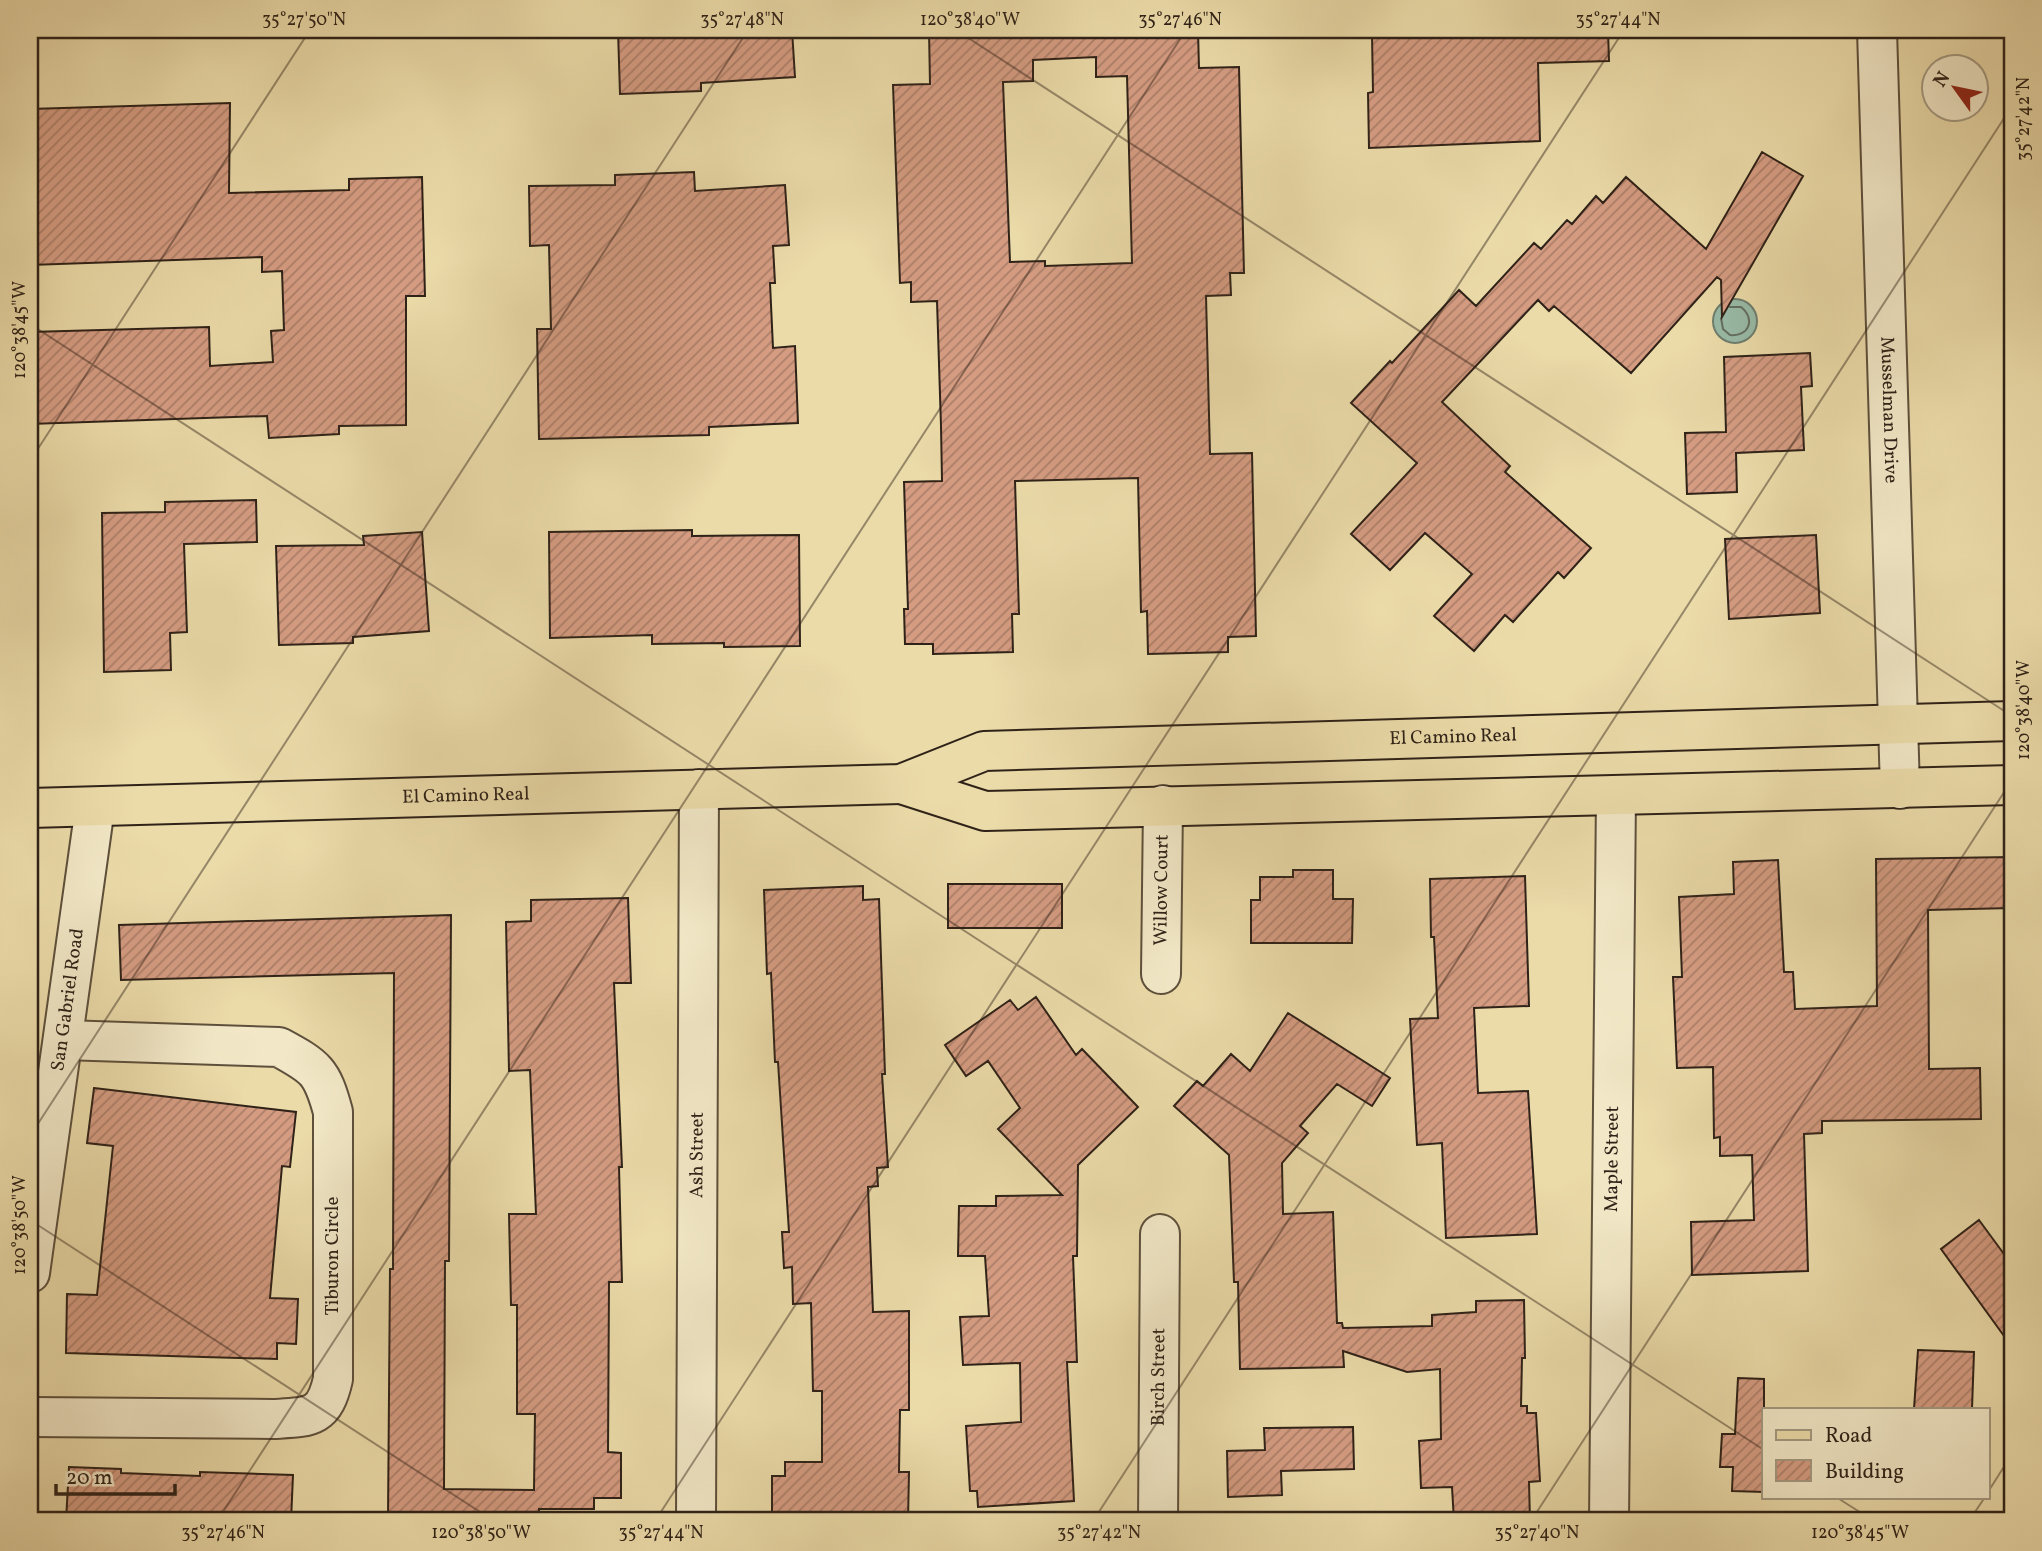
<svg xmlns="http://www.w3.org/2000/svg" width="2042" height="1551" font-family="Vollkorn,serif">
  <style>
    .water { fill: #98bba8; stroke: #6e7e6e; stroke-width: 2 }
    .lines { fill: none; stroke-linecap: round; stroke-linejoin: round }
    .shore { stroke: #646e60; stroke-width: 2 }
    .building { fill: url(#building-hatch); stroke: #2f2218; stroke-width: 2; fill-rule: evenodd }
    .minor-casing { stroke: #5e503c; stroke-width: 42 }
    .major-casing { stroke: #2f2218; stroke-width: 42 }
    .minor { stroke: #f2e8c7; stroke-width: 38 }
    .major { stroke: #ebdba9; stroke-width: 38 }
    .ticks { fill: none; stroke: #2f2218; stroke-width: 2; stroke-opacity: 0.45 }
    .labels { text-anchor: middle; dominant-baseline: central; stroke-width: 5; stroke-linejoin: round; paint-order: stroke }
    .street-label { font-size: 19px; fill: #2f2218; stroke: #f2e8c7 }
    .neatline { fill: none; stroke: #2f2218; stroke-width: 2.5 }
    .ticks-label { font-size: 18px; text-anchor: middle; fill: #2f2218 }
  </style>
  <defs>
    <pattern id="building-hatch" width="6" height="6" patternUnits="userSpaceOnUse" patternTransform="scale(1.75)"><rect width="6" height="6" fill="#d59c82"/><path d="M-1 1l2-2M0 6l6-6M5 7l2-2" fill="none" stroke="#ad7f69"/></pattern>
  </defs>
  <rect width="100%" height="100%" fill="#ebdba9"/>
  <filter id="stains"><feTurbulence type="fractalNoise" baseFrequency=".00286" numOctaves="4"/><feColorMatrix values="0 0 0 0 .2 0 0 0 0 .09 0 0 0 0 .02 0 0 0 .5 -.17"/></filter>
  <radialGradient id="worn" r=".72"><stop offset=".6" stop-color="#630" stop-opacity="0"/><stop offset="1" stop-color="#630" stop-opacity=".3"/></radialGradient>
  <path class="water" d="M1713 321a22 22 0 1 1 44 0a22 22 0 1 1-44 0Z"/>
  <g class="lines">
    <path class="shore" d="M1721,318L1723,329L1730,335C1749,337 1756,319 1741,307H1730"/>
  </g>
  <path class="building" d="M618,30H792L795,77L701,83V91L620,94Z
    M929,30H1198L1199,68L1239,67L1244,273H1230L1231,295L1206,296L1210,454L1252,453L1256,636L1228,637V652L1148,654L1147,611L1141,612L1138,478L1015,481L1019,614H1012L1013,652L933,654V644H905L904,609H908L904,482L942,481L941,426L937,301L911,302V282L900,283L893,85L930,84ZM1096,57V77L1127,76L1132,263L1045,266V261L1010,262L1003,82L1033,81V60Z
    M1498,30H1608L1609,61L1538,63L1540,141L1369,148L1368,93L1373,92L1372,35L1498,32Z
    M230,103L229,193L349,190V179L422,177L425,296H406V425L339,426V434L269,438L267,416L30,424V332L209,327L210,366L273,362L271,331L284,330L282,271L262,272V257L30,265V109Z
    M1762,152L1803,176L1722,317L1721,280L1717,277L1631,373L1554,306L1549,311L1538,300L1442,402L1510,466L1505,472L1591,548L1564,578L1558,572L1513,622L1505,615L1474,651L1434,616L1472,574L1425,533L1390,570L1351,534L1417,463L1351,403L1390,361L1392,363L1459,290L1476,306L1534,243L1541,249L1567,220L1572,224L1596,196L1603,203L1626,177L1706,249Z
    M694,172L695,191L785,185L789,245L773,246L775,283H770L773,348L795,346L798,423L709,427V435L539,439L537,329H551L549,245L530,246L529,186L615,185V175Z
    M1810,353L1812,386L1801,387L1804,450L1736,453L1737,492L1687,494L1685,433L1726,432L1724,357Z
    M256,500L257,542L184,544L187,632L170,633L171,670L104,672L102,513L165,512V502Z
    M692,530V536L799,535L800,646L724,647V643L652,644V635L550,638L549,532Z
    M422,532L429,631L353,637V643L279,645L276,546L364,545L363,536Z
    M1816,535L1820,613L1729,619L1725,539Z
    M2012,857V908L1928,910L1929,1069L1980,1068L1981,1119L1822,1121V1133L1804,1134L1808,1271L1692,1275L1691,1222L1754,1220L1752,1155L1720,1156V1137L1714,1138L1713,1067L1677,1068L1673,977H1682L1679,897L1734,894L1733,862L1778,860L1784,972H1793L1795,1009L1877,1006L1876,859Z
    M1293,870H1333V899H1353L1352,943H1251V900H1260V877H1293Z
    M1525,876L1529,1006L1474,1008L1478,1093L1528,1091L1537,1234L1446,1238L1442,1143L1417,1145L1410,1019L1438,1018L1434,937H1431L1430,879Z
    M948,884H1062V928H948Z
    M863,886V900L879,899L885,1074H882L888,1167L877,1168L878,1186L868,1187L873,1312L909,1311V1410H900L899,1472H909L908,1521H772V1476H785V1462H822V1391H813L811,1303L793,1304L792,1267L784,1268L782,1232H789L778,1062H775L771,973L767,974L764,890Z
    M628,898L631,983H614L622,1167H619L622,1282H609L608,1452L621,1453V1498H594V1509H539V1521H388L390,1269H393L394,973L121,980L119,925L451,915L449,1261H445L444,1489L534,1490L535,1414H517V1305H511L509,1214H536L530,1070L509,1071L506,922L531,921V900Z
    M1036,997L1076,1055L1082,1049L1138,1107L1078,1165L1077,1256H1073L1077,1362H1067L1074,1501L978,1507L977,1491H970L966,1426L1021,1422L1020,1363L963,1365L960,1317L989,1316L985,1256H958L959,1206H996V1196L1062,1195L998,1129L1020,1108L988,1061L966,1076L945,1045L1010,1000L1018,1010Z
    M1288,1013L1390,1078L1372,1106L1337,1084L1300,1126L1308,1133L1282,1163L1283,1214L1333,1212L1337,1323H1342L1343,1328L1432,1326V1315L1476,1312V1301L1524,1300L1525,1358H1522L1521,1406H1527V1413H1536L1540,1481L1529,1482L1530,1521H1454L1452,1487L1421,1488L1419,1441L1441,1439L1440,1369L1407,1372L1343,1351L1344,1367L1240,1369L1238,1282H1234L1229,1155L1174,1106L1197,1081L1203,1086L1231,1054L1250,1071Z
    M94,1088L296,1112L290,1167L282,1166L270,1298L298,1299L296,1344L277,1343V1359L66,1353L67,1294L97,1295L113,1146L87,1143Z
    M1979,1220L2012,1265V1347L1941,1249Z
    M1918,1350L1974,1352L1972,1409H1914Z
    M1738,1378L1764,1379V1492L1732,1491L1733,1467H1720L1722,1434H1735Z
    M1353,1427L1354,1469L1281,1471L1282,1495L1228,1497L1227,1451L1265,1450L1264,1428Z
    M69,1467L121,1469V1473L200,1476V1472L293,1475L291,1521H66Z"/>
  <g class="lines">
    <g class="minor-casing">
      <g id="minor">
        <path id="s1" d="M1877,30L1900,789"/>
        <path id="s2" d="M1161,974L1163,805"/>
        <path id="s3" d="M30,1273L95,807"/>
        <path d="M30,1417L273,1419C310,1417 324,1419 333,1379V1112C322,1071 316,1067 279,1047L63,1040"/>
        <path id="s4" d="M696,1521L699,789"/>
        <path id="s5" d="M1158,1521L1160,1234"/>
        <path id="s6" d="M1609,1521L1616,795"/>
      </g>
    </g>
    <g class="major-casing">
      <g id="major">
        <path d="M901,784L985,811L2012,785"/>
        <path id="s7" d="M30,808L901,784L984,751L2012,721"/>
      </g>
    </g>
    <use href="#minor" class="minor"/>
    <use href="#major" class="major"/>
  </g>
  <path class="ticks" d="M956,30L2012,716M30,324L1764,1450M30,461L310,30M30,1136L748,30M30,1220L494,1521M1988,1492L2012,1454M1836,1497L1874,1521M217,1521L1186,30M655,1521L1624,30M1093,1521L2012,106M1531,1521L2012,780M1969,1521L1985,1497"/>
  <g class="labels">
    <g class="street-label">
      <text stroke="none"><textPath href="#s1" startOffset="380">Musselman Drive</textPath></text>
      <text stroke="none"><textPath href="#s7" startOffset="1430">El Camino Real</textPath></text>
      <text stroke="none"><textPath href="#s7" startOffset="436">El Camino Real</textPath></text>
      <text stroke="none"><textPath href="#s2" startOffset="84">Willow Court</textPath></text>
      <text stroke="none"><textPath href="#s3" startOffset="276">San Gabriel Road</textPath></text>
      <text stroke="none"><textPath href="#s4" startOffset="366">Ash Street</textPath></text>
      <text stroke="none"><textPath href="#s6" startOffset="362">Maple Street</textPath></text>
      <text transform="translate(333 1256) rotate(-90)">Tiburon Circle</text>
      <text stroke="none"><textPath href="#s5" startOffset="144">Birch Street</textPath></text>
    </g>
  </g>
  <rect width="2042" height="1551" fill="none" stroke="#ebdba9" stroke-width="77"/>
  <rect x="1762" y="1408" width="228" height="91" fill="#f2e8c7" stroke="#a49981" stroke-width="2"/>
  <rect x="1776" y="1430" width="35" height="10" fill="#ebdba9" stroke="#a49981" stroke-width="2"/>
  <text x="1825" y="1442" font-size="21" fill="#2f2218">Road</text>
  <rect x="1776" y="1460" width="35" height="21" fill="url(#building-hatch)" stroke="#a49981" stroke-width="2"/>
  <text x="1825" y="1478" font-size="21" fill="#2f2218">Building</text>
  <g transform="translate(1955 88) rotate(303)"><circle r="33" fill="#f2e8c7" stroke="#a49981" stroke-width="2"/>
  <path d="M0-5L12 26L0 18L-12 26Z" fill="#8f2418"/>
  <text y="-10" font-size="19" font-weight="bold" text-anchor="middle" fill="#2f2218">N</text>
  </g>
  <path d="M56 1484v10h119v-10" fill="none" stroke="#2f2218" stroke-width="3.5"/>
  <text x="66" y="1484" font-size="21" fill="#2f2218" stroke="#f2e8c7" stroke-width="5" paint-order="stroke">20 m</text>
  <rect x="38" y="38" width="1966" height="1474" class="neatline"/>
  <g class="ticks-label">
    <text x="304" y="25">35°27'50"N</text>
    <text x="742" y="25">35°27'48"N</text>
    <text x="970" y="25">120°38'40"W</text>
    <text x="1180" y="25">35°27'46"N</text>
    <text x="1618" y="25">35°27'44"N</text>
    <text transform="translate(2023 119) rotate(-90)" y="6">35°27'42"N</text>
    <text transform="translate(19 330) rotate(-90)" y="6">120°38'45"W</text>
    <text transform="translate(2023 710) rotate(-90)" y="6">120°38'40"W</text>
    <text transform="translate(19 1225) rotate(-90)" y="6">120°38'50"W</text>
    <text x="223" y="1538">35°27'46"N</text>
    <text x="481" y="1538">120°38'50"W</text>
    <text x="661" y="1538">35°27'44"N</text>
    <text x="1099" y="1538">35°27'42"N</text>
    <text x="1537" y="1538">35°27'40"N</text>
    <text x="1860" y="1538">120°38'45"W</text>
  </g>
  <rect width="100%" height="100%" filter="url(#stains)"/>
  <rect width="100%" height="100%" fill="url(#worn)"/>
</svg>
